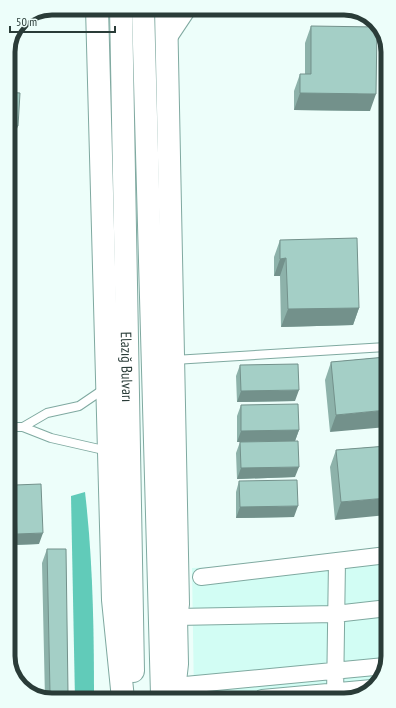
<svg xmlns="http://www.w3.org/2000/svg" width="396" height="708" font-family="'PT Sans Narrow',sans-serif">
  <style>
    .built { fill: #d2fdf4 }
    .forest { fill: #61cbb9 }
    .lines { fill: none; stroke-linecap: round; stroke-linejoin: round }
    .lane-casing { stroke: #7fa9a0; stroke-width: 10 }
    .street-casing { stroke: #7fa9a0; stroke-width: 18 }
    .highway-casing { stroke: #7fa9a0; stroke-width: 24 }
    .lane { stroke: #fff; stroke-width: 8 }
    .street { stroke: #fff; stroke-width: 16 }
    .highway { stroke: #fff; stroke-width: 22 }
    .wall { fill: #8db2aa }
    .shaded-wall { fill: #73918b }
    .building { fill: #a4cfc6; stroke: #73918b }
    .labels { text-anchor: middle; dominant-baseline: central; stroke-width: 3.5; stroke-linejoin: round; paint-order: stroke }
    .street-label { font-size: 15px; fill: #2a3c38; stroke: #edfefa }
    .rim { fill: none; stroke: #2a3c38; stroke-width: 5 }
  </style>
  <rect width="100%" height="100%" fill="#edfefa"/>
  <path class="built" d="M387,561L388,659L381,681L361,697L194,698L192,568Z"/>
  <path class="forest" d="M85,492C93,561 94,630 94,699L75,700L71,496Z"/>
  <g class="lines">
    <g class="lane-casing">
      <path id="lane" d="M174,360L386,347
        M10,427H23L51,438L108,451
        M23,427L47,413L79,406L104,389"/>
    </g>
    <g class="street-casing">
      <path id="street" d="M201,577L387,555
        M176,617L335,614L388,608
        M185,685L385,666
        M335,697L337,561
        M262,698L372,688"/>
    </g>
    <g class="highway-casing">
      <g id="highway">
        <path d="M97,8L113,600L123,699"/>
        <path id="s1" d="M121,8L133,671"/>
        <path d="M143,8L162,695"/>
        <path d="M166,8L178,604L176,617L177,664L173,699"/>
        <path d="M167,35L185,8"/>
      </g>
    </g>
    <use href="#lane" class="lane"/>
    <use href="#street" class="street"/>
    <use href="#highway" class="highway"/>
  </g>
  <path class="wall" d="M311,26L370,111L294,110V91L300,74H305V43Z
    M280,240L359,308L353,325L281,327L280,276H274V257Z
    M386,357L330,432L325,380L331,362Z
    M240,365L295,401L237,402L236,376Z
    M241,405L299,430L295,441L237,442V416Z
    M240,442L295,477L237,479L236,453Z
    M387,446L335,520L330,467L336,450Z
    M239,481L294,517L236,518V492Z
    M15,485L39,544L13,545L11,496Z
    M47,549L66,700H49L45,699L42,563Z"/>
  <path class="shaded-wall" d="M300,93L376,94L370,111L294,110Z
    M8,125L18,126L14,137L9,136Z
    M286,258L280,276H274L280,259Z
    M359,308L353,325L281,327L288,309Z
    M299,390L295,401L237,402L241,391Z
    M387,410V427L330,432L336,415Z
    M299,430L295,441L237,442L241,431Z
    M299,467L295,477L237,479L241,468Z
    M387,498V515L335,520L341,502Z
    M298,506L294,517L236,518L240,507Z
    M43,533L39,544L13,545L17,534Z
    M50,693H68L66,700H49L47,699Z"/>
  <path class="building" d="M311,26L377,27L376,94L300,93V74H311Z
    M8,92L20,93L18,126L8,125Z
    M357,238L359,308L288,309L286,258L280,259V240Z
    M386,357L387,410L336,415L331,362Z
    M298,364L299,390L241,391L240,365Z
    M298,404L299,430L241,431V405Z
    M298,441L299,467L241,468L240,442Z
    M387,446V498L341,502L336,450Z
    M297,480L298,506L240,507L239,481Z
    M41,484L43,533L17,534L15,485Z
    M47,549H66L68,693H50Z"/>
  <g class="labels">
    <g class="street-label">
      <text stroke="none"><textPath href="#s1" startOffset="359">Elazığ Bulvarı</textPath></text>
    </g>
  </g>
  <path d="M0 0H396V708H0ZM52 15H344A37 37 0 0 1 381 52V656A37 37 0 0 1 344 693H52A37 37 0 0 1 15 656V52A37 37 0 0 1 52 15Z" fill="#edfefa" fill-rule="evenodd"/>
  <path class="rim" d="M52 15H344A37 37 0 0 1 381 52V656A37 37 0 0 1 344 693H52A37 37 0 0 1 15 656V52A37 37 0 0 1 52 15Z"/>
  <path d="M10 26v6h105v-6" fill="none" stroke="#2a3c38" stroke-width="2"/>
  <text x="16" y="26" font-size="12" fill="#2a3c38" stroke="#edfefa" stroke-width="3" paint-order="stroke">50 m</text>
</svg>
